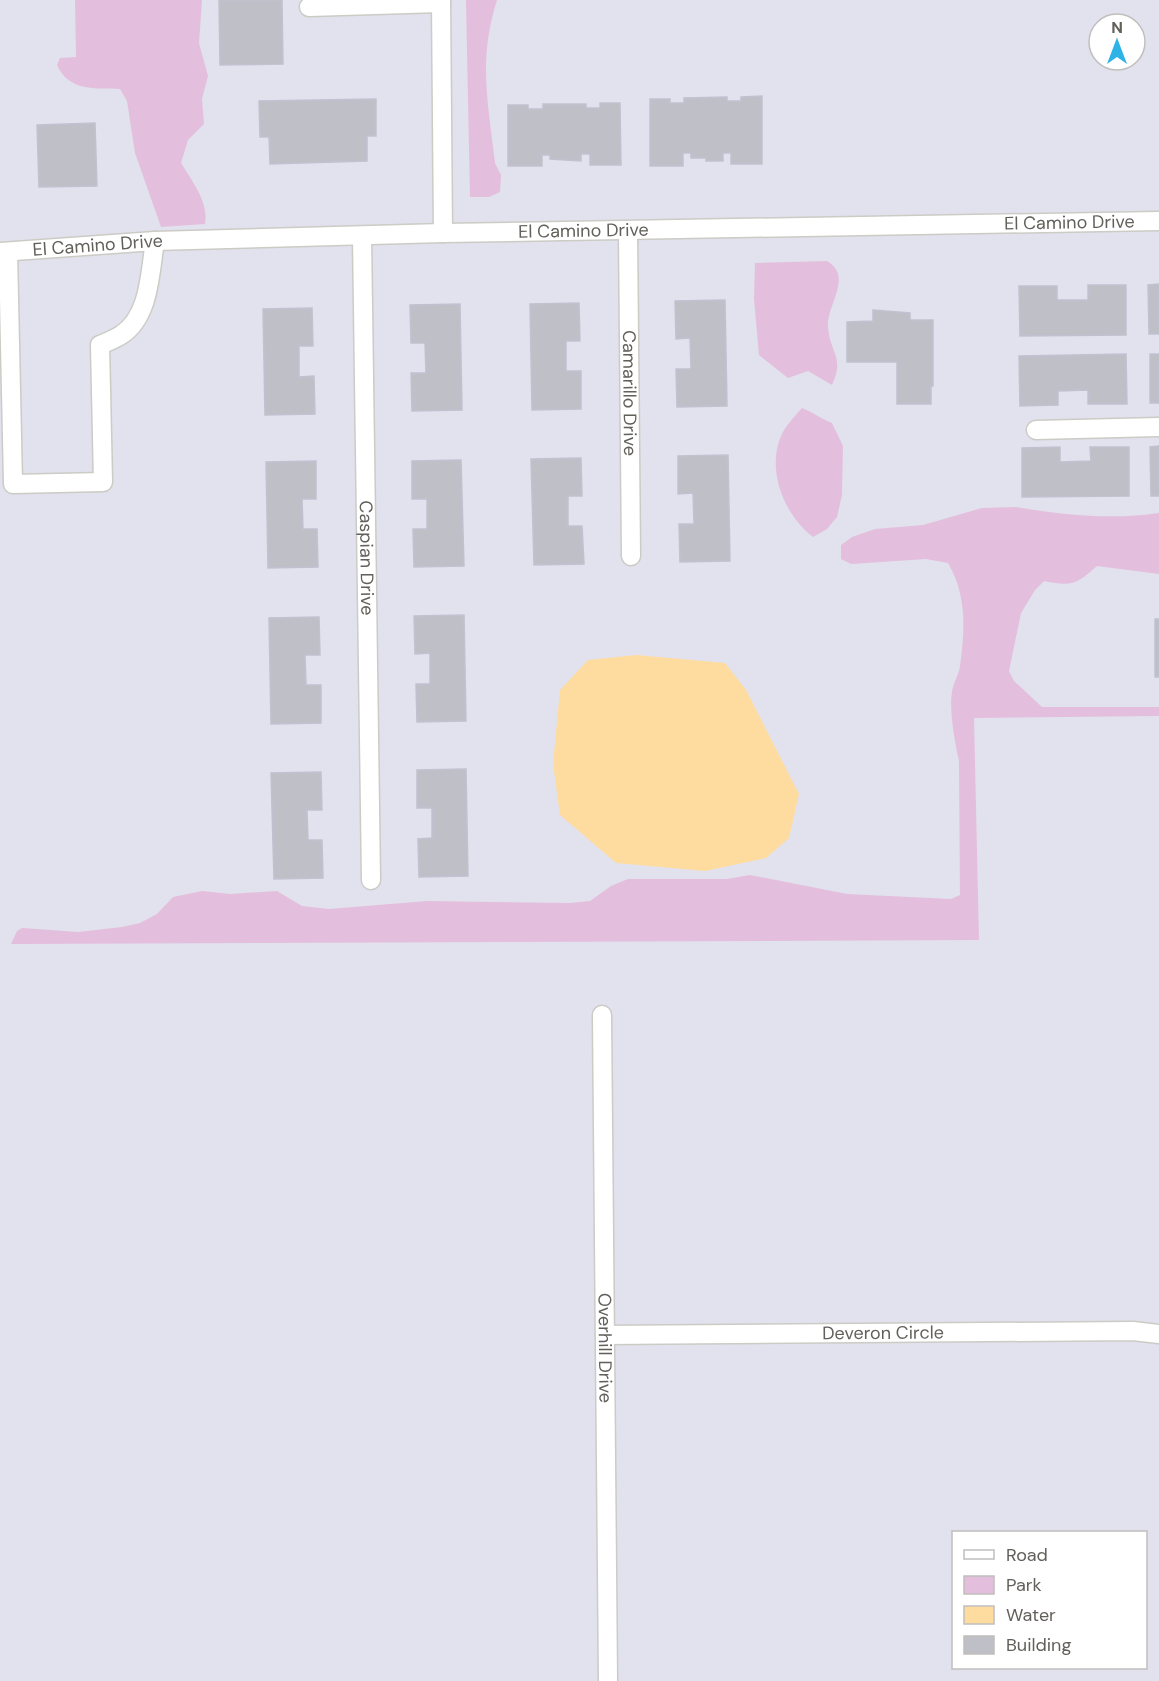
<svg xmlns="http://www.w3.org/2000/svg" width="1159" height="1681" font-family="'DM Sans',sans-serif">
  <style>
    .green { fill: #e4bedd }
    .water { fill: #fedca0 }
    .building { fill: #bebfc7; stroke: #c0c2d1; stroke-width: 1.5 }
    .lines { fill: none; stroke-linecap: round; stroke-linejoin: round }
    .minor-casing { stroke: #cccbc5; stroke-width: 21 }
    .minor { stroke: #fff; stroke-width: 18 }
    .labels { text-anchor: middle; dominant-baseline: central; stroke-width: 4.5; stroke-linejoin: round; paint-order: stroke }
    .street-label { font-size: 18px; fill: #62605a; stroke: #fff }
  </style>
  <rect width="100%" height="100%" fill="#e1e2ed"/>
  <path class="green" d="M75,0H202L199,43L208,76L202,99L204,124L188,140L181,163C192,181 209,202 205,224L161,227L135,153L127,101L120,89C96,88 69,92 57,65L60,58L76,57Z
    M466,0H497C478,60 488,102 495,163L501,175L500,192L489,197H470Z
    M827,261C854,277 826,305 828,327C830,354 845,356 832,385L808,371L788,378L759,355L754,299L755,263Z
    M802,408C813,412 821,419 832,423L843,446L842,495L837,517L827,529L813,537C783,514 764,466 784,430C789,422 796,415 802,408Z
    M1016,507C1061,515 1114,520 1159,513V574L1097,566C1077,584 1072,587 1044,581L1035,590L1021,613L1009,671L1014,681L1042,707H1159V716L974,718L979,940L11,944L17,931L22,928L78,932L122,927L140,923L157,914L173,897L202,891L230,894L277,891L302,906L329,909L427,901L570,903L590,901L611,886L628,879H727L750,875L847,894L951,899L960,895L959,761C955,743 949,711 952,692C953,683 959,675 960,666C965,630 967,595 948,563L926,559L851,564L841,559V545L852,537L875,529L923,525L982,508Z"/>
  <path class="water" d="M636,655L725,663L746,690L799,794L789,838L766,858L705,871L616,863L560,815L553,764L560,690L588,660Z"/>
  <path class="building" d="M219,0H282L283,64L220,65Z
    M762,96V164H731V153H723V161H706V158H691V153H683V166H650V99H670V103H684V98L727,97V101H741V97Z
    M376,99V136H367V161L270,164L269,137H260L259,101Z
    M600,103H620L621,165H590V154H581V161L550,159V155H542V166H508V105H528V109H543V104H586V108H600Z
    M95,123L97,186L39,187L37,125Z
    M1159,284V334H1149L1148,285Z
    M1088,285H1126V335L1020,336L1019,286H1057V300H1088Z
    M725,300L727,406L677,407L676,369H691L690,338L676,339L675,301Z
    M579,303L580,341H566V371H581V409L532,410L530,304Z
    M460,304L462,410L412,411L411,373H426L425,343H411L410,305Z
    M312,308L313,346H299V377L314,376L315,414L265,415L263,309Z
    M873,310L910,313V320H933V386H931V404H897V362H847V322L873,321Z
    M1126,354L1127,404H1088V390L1058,391V405L1020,406L1019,356Z
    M1150,354H1159V403H1150Z
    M1159,446V496H1151L1150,447Z
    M1060,447V462L1091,461L1090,447H1129V496L1022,497V448Z
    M728,455L730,561L680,562L679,524H694L693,493L678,494V456Z
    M581,458L582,496H568V526H582L584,564L534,565L531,459Z
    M461,460L464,566L414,567L413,529H427V499H412V461Z
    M316,461V499H302L303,529H317L318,567L268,568L266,462Z
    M464,615L466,721L417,722L416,684H430V653L415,654L414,616Z
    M319,617L320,655H305L306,685H321V723L271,724L269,618Z
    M1155,619H1159V677H1155Z
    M466,769L468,876L419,877L418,839L432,838V808H417V770Z
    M321,772L322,810H307L308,840H322L323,878L274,879L271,773Z"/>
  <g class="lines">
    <g class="minor-casing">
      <g id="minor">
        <path d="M441,0L443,233"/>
        <path d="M309,7L441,3"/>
        <path id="s1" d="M628,231L631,556"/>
        <path id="s2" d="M362,236L371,880"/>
        <path id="s3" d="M0,252L155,241L443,233L1159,221"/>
        <path d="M8,252L13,484L103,482L100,345C107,342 115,339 121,335C150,317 150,271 155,241"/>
        <path d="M1036,430L1159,427"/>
        <path id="s4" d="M602,1015L608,1681"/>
        <path id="s5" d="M605,1335L1133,1331L1159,1334"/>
      </g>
    </g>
    <use href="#minor" class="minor"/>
  </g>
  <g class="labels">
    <g class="street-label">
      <text stroke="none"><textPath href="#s3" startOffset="1070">El Camino Drive</textPath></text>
      <text stroke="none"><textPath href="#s3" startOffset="584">El Camino Drive</textPath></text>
      <text stroke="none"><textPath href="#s3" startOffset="98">El Camino Drive</textPath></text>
      <text stroke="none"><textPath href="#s1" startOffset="162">Camarillo Drive</textPath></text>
      <text stroke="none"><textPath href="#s2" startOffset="322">Caspian Drive</textPath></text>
      <text stroke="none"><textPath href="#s5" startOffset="278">Deveron Circle</textPath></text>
      <text stroke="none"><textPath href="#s4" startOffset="333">Overhill Drive</textPath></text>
    </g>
  </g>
  <rect x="952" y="1531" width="195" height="138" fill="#ffffff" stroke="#c0bfbd" stroke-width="1.5"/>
  <rect x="964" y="1550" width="30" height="9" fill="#ffffff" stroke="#c0bfbd" stroke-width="1.5"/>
  <text x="1006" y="1561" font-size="18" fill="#62605a">Road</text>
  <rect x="964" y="1576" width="30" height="18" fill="#e4bedd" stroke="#c0bfbd" stroke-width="1.5"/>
  <text x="1006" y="1591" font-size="18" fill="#62605a">Park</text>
  <rect x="964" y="1606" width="30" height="18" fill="#fedca0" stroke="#c0bfbd" stroke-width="1.5"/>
  <text x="1006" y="1621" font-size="18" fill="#62605a">Water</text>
  <rect x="964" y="1636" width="30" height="18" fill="#bebfc7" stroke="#c0bfbd" stroke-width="1.5"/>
  <text x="1006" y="1651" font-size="18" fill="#62605a">Building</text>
  <g transform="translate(1117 42)"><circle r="28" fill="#ffffff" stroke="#c0bfbd" stroke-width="1.5"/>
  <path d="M0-4.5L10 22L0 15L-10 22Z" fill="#2eb3e6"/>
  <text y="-9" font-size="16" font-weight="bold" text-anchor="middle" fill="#62605a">N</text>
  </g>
</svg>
